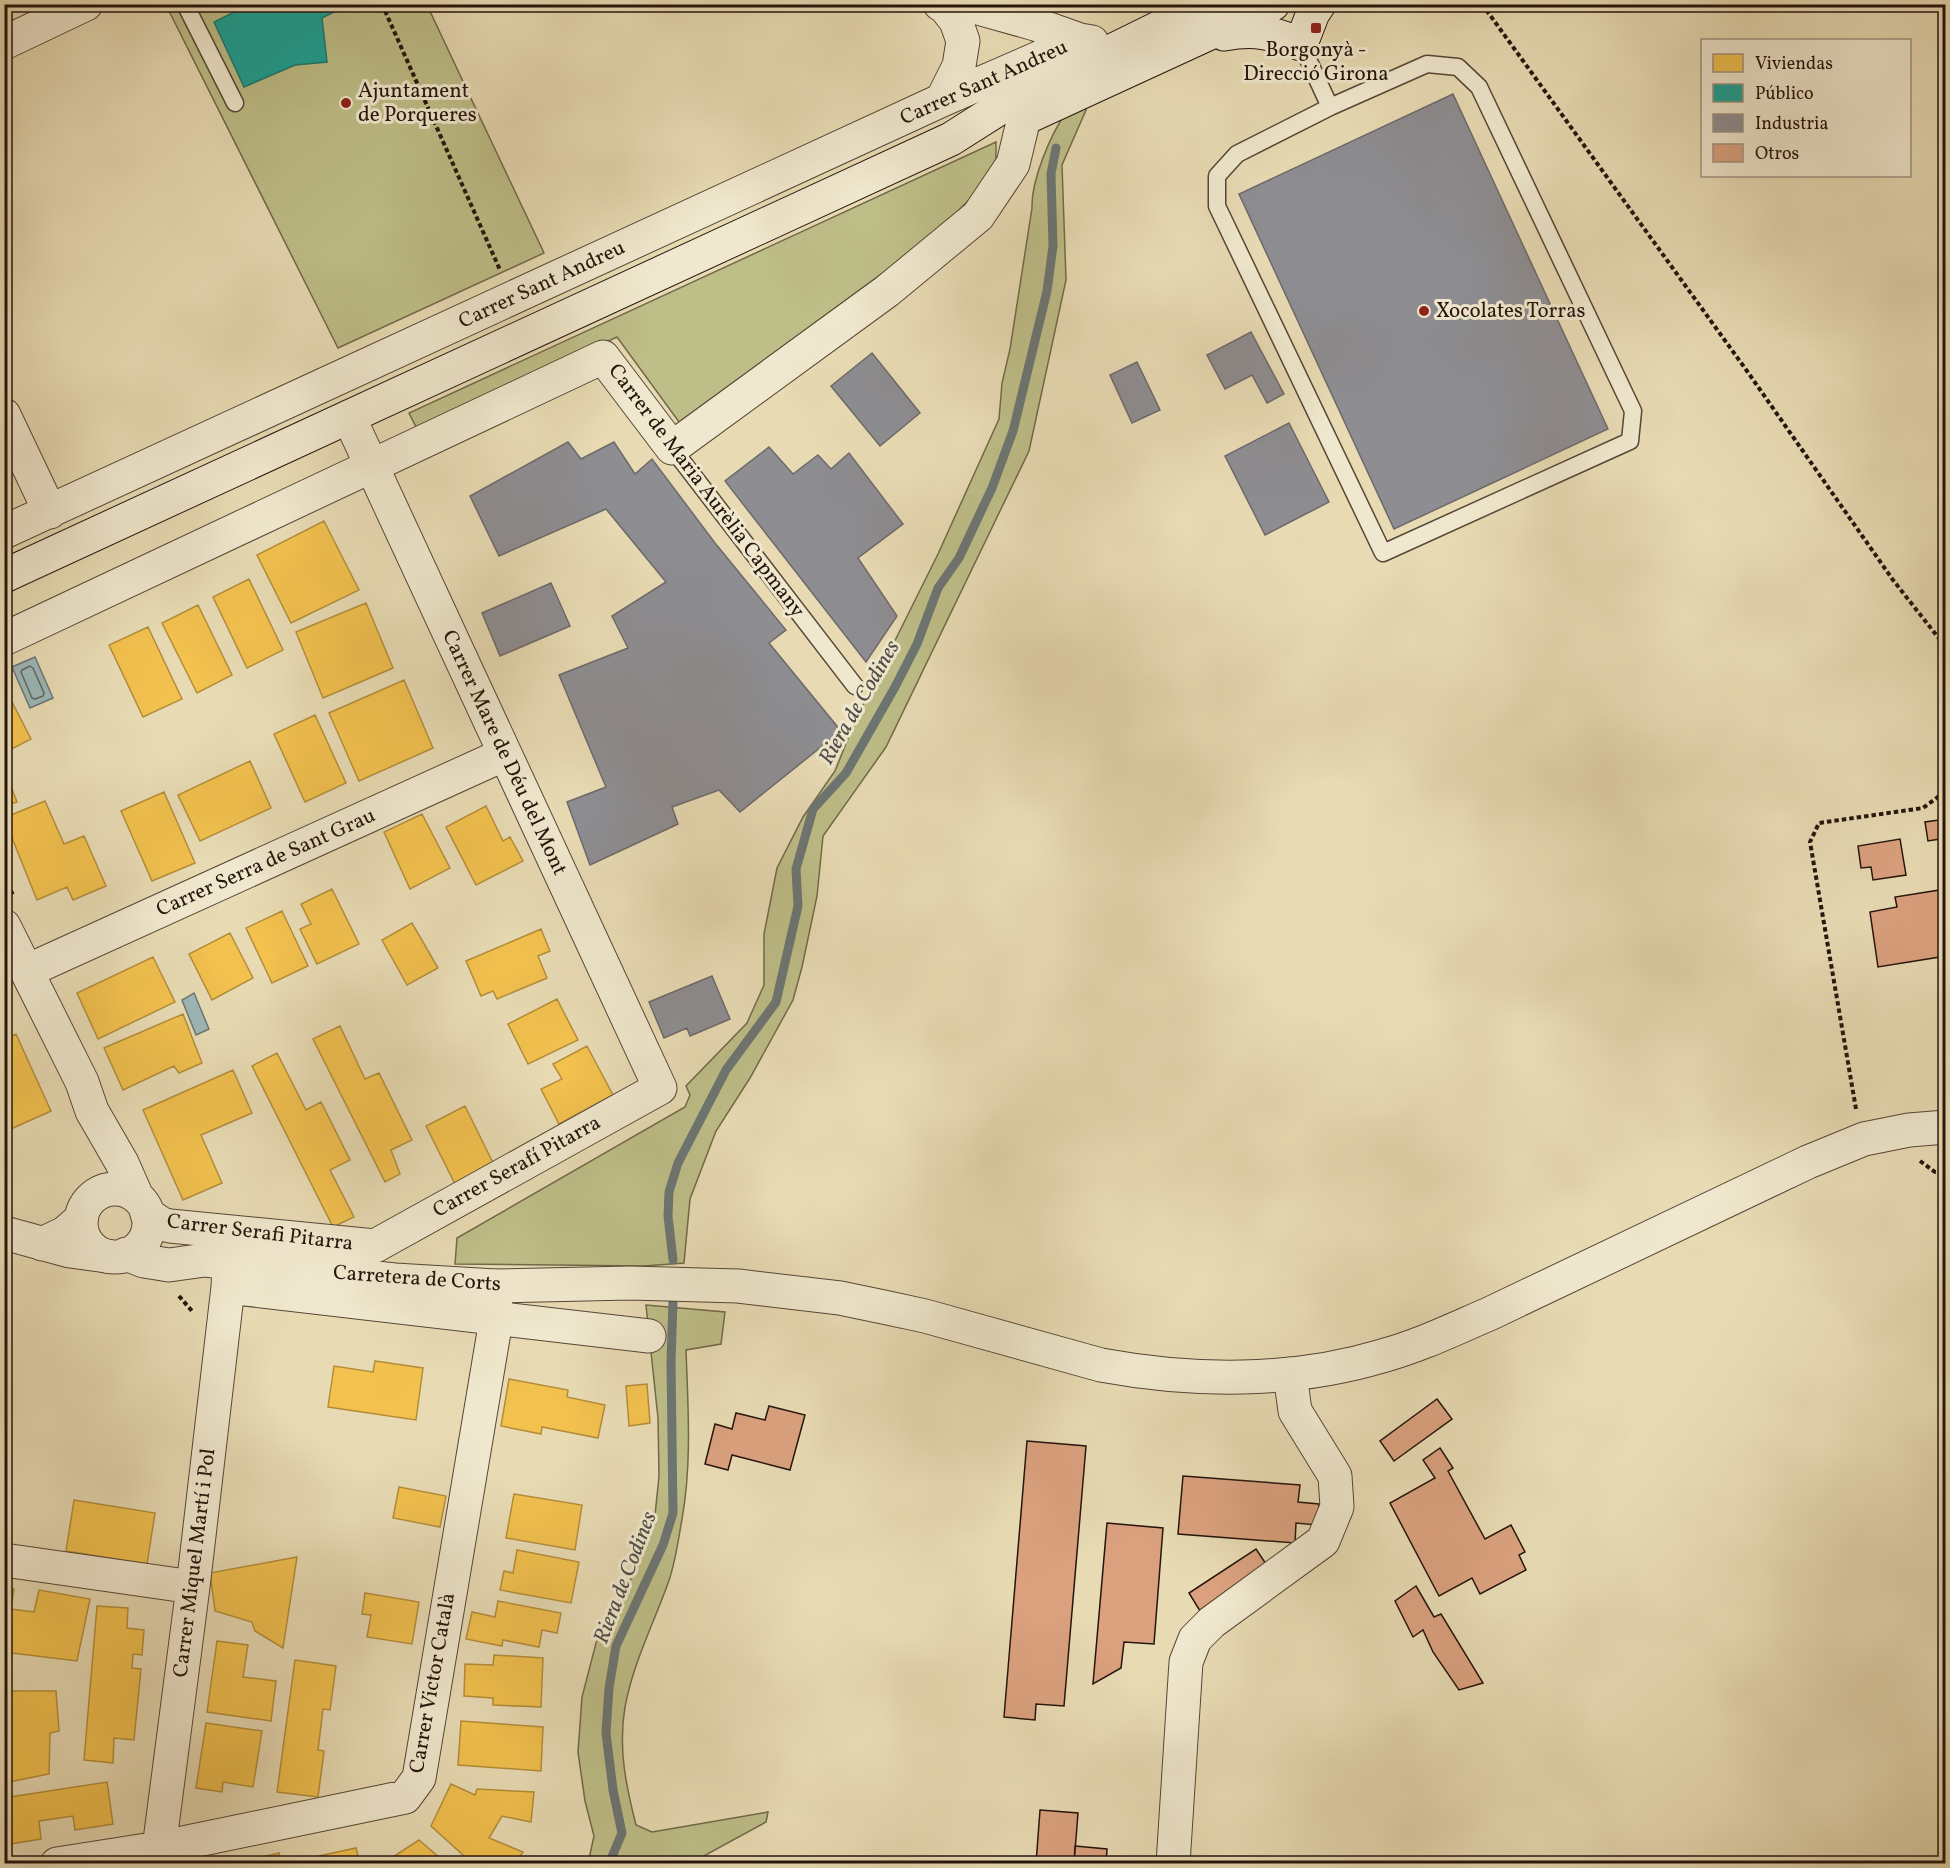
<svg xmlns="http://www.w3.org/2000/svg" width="1950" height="1868" font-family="Vollkorn,serif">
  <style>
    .green { fill: #bebe88; stroke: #72694a; stroke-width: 1.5 }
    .water { fill: #9cb8b8; stroke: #6c7673; stroke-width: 1.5 }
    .homes { fill: #f2c14e; stroke: #b48d3a; stroke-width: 1.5 }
    .public { fill: #17a398; stroke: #1b786e; stroke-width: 1.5 }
    .industry { fill: #8d8d92; stroke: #6e696a; stroke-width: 1.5 }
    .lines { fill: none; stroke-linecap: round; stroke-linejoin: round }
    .shore { stroke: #606662; stroke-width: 1.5 }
    .stream { stroke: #6c7673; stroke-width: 9 }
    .building { fill: #dba17f; stroke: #25140c; stroke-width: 1.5 }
    .service-casing { stroke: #564636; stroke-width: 19 }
    .minor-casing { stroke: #564636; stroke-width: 35 }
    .tertiary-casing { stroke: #564636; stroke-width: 35 }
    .secondary-casing { stroke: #25140c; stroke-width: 35 }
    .path { stroke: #25140c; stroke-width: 4; stroke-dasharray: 4.5 3; stroke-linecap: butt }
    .service { stroke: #f0e8ce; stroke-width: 16 }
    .minor { stroke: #f0e8ce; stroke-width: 33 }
    .tertiary { stroke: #f0e8ce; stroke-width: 33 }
    .secondary { stroke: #f0e8ce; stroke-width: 33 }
    .poi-dot { fill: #8f2418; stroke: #f0e8ce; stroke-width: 2 }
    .labels { text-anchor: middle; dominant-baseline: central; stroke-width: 6; stroke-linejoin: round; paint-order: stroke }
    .poi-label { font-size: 21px; fill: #25140c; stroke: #f0e8ce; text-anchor: start }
    .street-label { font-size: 21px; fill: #25140c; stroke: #f0e8ce }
    .water-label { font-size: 22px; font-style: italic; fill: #4f4d48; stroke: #f0e8ce }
  </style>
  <rect width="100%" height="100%" fill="#e8dbb4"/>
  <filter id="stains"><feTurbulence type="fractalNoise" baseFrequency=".00333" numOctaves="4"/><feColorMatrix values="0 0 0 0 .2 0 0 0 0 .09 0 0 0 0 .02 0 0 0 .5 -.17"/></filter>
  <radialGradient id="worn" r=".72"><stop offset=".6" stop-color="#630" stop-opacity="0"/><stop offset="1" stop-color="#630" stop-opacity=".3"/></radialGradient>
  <path class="green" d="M166,5H427L544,253L338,348Z
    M1086,95V110L1062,165L1066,280L1029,451L886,747L823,836L817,896L802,967L793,1000L750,1078L716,1131L690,1199L684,1263L644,1266L455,1264L457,1238L685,1107L690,1095L686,1086L747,1023L764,985V934L777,868L803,817L835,771L855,721L938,554L999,419L1002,383L1010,349L1032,208C1031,181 1050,136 1065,114C1070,107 1079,101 1086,95Z
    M996,142V161L977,192L931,238L679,422L617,337L417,429L409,413Z
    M646,1305L725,1312L721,1344L686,1350C688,1406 692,1464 682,1519C678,1541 675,1566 667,1586C652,1627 633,1664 625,1707C618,1748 626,1786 636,1825L652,1832L768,1812L766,1822L691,1863L585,1864L589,1859L594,1836L585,1801L578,1752L582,1697L596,1643L635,1571L654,1525L659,1476L658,1418Z"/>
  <path class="water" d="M35,657L53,698L30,708L12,667Z
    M194,993L209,1029L196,1035L182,1000Z"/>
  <path class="homes" d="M324,521L359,590L291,623L257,555Z
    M249,579L283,650L247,668L213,597Z
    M366,603L393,668L323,698L296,632Z
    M198,605L232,675L197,693L162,623Z
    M148,627L182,699L143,717L109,645Z
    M404,680L433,748L359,781L329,713Z
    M10,698L31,739L4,753V701Z
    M315,715L346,783L305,802L274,734Z
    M250,761L271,808L200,841L178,795Z
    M7,776L17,802L4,806V777Z
    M164,792L195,863L152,881L121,811Z
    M45,801L64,844L84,836L106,886L73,900L67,887L37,900L4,818Z
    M486,806L503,841L510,837L523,861L476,885L446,827Z
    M422,814L450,868L410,889L384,832Z
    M332,889L359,944L317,964L300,929L311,924L301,904Z
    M282,911L308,966L272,983L246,928Z
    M412,923L438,968L407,985L382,940Z
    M541,929L550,951L538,956L547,978L497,999L493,991L481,996L466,961Z
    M230,933L253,978L212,1000L189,954Z
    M153,957L175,1002L98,1039L77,993Z
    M557,999L578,1040L528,1064L508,1024Z
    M183,1014L202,1063L179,1073L174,1066L123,1090L104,1048Z
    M340,1026L365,1079L379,1073L412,1140L391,1150L400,1174L385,1182L313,1039Z
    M16,1034L51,1111L4,1132V1040Z
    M587,1046L613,1095L559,1124L541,1089L562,1079L553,1064Z
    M277,1053L306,1110L321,1102L350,1160L330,1170L354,1217L333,1227L252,1066Z
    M233,1070L252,1113L201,1135L222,1183L183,1200L143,1110Z
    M465,1106L498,1173L459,1192L426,1126Z
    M375,1361L423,1368L416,1420L328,1407L334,1366L373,1372Z
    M509,1379L568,1390L567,1397L605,1405L598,1438L542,1427L541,1434L501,1426Z
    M647,1384L650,1423L629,1426L626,1386Z
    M399,1487L446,1496L440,1527L393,1518Z
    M514,1494L582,1505L575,1550L506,1538Z
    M74,1500L155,1513L147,1564L66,1551Z
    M517,1550L579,1562L571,1603L500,1590L504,1571L513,1573Z
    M297,1557L283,1648L255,1631L252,1622L215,1611L210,1573Z
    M4,1588L14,1589L11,1609L34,1612L39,1590L90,1599L77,1661L4,1652Z
    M365,1593L419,1602L412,1644L367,1637L371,1615L362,1614Z
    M498,1601L561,1613L557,1633L542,1630L539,1647L503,1640L502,1646L466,1639L472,1612L495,1617Z
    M97,1606L128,1608L127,1628L144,1630L142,1655L133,1654L132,1668L141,1669L134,1740L114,1738L113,1763L84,1760Z
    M217,1641L248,1645L243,1677L276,1681L271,1721L207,1712Z
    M494,1655L543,1658L541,1707L493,1705V1698L464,1696L465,1664L493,1665Z
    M295,1660L336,1666L330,1710L323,1709L318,1750L324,1751L318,1797L277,1792Z
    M4,1691H56L59,1731L50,1733L49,1774L4,1783Z
    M461,1721L543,1727L541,1771L458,1765Z
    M206,1723L262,1731L253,1787L223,1782L222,1792L196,1788Z
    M107,1782L113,1824L75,1830L73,1816L39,1821L41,1839L4,1845V1798Z
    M451,1784L475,1795L477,1789L534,1792L531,1822L502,1816L489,1838L523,1852L514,1864H473L431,1826Z
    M419,1840L447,1864H382Z
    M356,1848L360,1864H301L300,1860Z
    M279,1853L282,1864H234Z"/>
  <path class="public" d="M349,4L322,18L327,62L295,65L244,87L214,22L250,4Z"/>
  <path class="industry" d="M1453,94L1608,429L1394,529L1239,194Z
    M1251,332L1284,394L1267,403L1252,375L1225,389L1207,355Z
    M872,353L920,413L880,446L831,386Z
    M1137,362L1160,410L1132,423L1110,375Z
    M1289,423L1329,502L1265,535L1225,456Z
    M568,442L581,459L614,442L635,474L652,459L715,543L786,630L769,643L841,731L740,812L719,790L672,807L678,824L590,865L567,802L606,787L559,675L628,648L612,616L666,582L606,509L499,556L470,496Z
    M769,447L793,474L818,455L831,469L849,453L903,524L858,558L897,616L866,662L725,481Z
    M551,583L570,626L500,656L482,613Z
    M712,976L730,1019L690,1036L687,1028L664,1038L649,1002Z"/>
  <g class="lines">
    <path class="shore" d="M30,666L33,668L44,693L43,696L35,699L32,698L21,672L22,670Z"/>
    <path class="stream" d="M673,1260L668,1216L669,1192L678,1163L726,1070L776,1002L798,906L796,869L813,809L846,773L895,687L917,644L938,588L959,558L992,488L1013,431L1047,291L1053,246L1051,174L1056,148
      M609,1864L622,1833L613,1790L606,1733L609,1688L616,1646L663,1545L673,1513L671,1362L673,1301"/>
  </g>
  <path class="building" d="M1946,819V838L1928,841L1925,822Z
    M1900,839L1906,875L1873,880L1871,867L1861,868L1858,846Z
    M1946,889V956L1878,967L1870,912L1897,907L1895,897Z
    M1437,1399L1452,1419L1394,1461L1380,1441Z
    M769,1406L805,1415L790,1470L732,1455L728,1470L705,1464L715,1424L732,1429L736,1413L765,1420Z
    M1027,1441L1086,1446L1064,1706L1036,1704L1035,1720L1004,1717Z
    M1440,1448L1453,1468L1448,1471L1485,1539L1511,1525L1525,1552L1519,1555L1526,1570L1480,1594L1472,1578L1439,1596L1390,1503L1435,1478L1423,1460Z
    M1183,1476L1300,1485L1298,1502L1319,1504L1317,1525L1296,1523L1295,1543L1178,1534Z
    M1107,1523L1163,1528L1154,1644L1124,1642L1121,1668L1093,1684Z
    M1256,1549L1268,1567L1200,1611L1189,1593Z
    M1416,1586L1434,1617L1441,1614L1483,1683L1459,1690L1433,1652L1423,1630L1413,1637L1395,1601Z
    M1040,1810L1078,1813L1074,1864H1036Z
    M1075,1846L1107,1849L1106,1864H1074Z"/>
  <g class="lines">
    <g class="service-casing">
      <path id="service" d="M185,4L235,103
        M1301,44L1330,107L1427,64L1458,67L1479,87L1633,411L1630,441L1383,553L1217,206V176L1237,154L1330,107
        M672,448L855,686"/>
    </g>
    <g class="minor-casing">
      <path id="minor" d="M940,4L945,7L956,21L963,41L959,66L942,100
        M964,4L1035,24L1080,40L1092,42
        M4,43L86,4
        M4,415L50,512
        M4,532L942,100L1080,40
        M4,639L603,357L672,448L887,291L978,216L1013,164L1024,118
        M27,971L505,754
        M147,1214L162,1224L170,1226L375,1246L660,1088L349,417
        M4,1233L70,1251L107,1256
        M42,1244L65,1233L81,1219
        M228,1287L649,1336
        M4,1560L193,1587
        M57,1864L159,1848L405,1797L419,1778L496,1320L495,1286
        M157,1864L193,1587L228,1287L229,1263
        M1173,1864L1186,1662L1195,1639L1212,1622L1323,1541L1337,1507L1335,1476L1295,1411L1290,1374"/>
    </g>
    <g class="tertiary-casing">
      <path id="tertiary" d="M4,926L82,1082L92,1111L122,1163L137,1197
        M81 1223a34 34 0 1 1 68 0a34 34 0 1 1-68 0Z
        M126,1254L144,1261L169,1265L205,1260L395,1280L495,1286L630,1283L738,1286L840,1298L888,1308L925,1316L1101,1365C1193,1382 1292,1383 1382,1356C1419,1346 1454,1329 1489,1314L1808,1162L1864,1139L1909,1130L1946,1127"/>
    </g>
    <g class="secondary-casing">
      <path id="secondary" d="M1224,34C1256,28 1271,33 1301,44
        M1301,44L1313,13L1319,4
        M1025,118L1273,4
        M4,576L951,139L1014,99L1207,4"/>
    </g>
    <path class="path" d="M382,4L500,270
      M1482,4L1747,371L1893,580L1941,641L1946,677
      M1092,9L1102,4
      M4,877L14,897
      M1856,1109L1810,842L1819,823L1923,808L1946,791
      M1920,1161L1935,1172L1946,1173
      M179,1296L192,1311"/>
    <use href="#service" class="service"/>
    <use href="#minor" class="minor"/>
    <use href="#tertiary" class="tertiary"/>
    <use href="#secondary" class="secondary"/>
  </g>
  <g class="poi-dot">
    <rect x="1310" y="22" width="12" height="12" rx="3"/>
    <circle cx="346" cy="103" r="6"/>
    <circle cx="1424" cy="311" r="6"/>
  </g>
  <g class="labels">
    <g class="poi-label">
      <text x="1316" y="50" text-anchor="middle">Borgonyà -<tspan x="1316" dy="24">Direcció Girona</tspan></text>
      <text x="358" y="91">Ajuntament<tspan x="358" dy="24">de Porqueres</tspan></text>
      <text x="1436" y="311">Xocolates Torras</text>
    </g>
    <g class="street-label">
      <text transform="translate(984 83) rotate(-24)">Carrer Sant Andreu</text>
      <text transform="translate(542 285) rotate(-25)">Carrer Sant Andreu</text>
      <text transform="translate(706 491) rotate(53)">Carrer de Maria Aurèlia Capmany</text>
      <text transform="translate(504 753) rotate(65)">Carrer Mare de Déu del Mont</text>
      <text transform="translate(266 863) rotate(-24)">Carrer Serra de Sant Grau</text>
      <text transform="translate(517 1167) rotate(-29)">Carrer Serafí Pitarra</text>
      <text transform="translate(260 1233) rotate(7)">Carrer Serafi Pitarra</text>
      <text transform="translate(417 1279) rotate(4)">Carretera de Corts</text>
      <text transform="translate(195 1563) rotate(-83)">Carrer Miquel Martí i Pol</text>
      <text transform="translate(433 1683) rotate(-80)">Carrer Victor Català</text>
    </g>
    <g class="water-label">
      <text transform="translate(860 703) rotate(-60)">Riera de Codines</text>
      <text transform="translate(626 1578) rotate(-69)">Riera de Codines</text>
    </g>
  </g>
  <rect width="1950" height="1868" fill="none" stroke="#e8dbb4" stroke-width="24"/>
  <rect x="6" y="6" width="1938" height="1856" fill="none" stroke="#25140c" stroke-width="3"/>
  <rect x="12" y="12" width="1926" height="1844" fill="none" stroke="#25140c" stroke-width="1.5"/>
  <rect x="1701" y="39" width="210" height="138" fill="#f0e8ce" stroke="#9f9380" stroke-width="1.5"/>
  <rect x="1713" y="54" width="30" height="18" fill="#f2c14e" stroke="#9f9380" stroke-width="1.5"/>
  <text x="1755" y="69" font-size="18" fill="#25140c">Viviendas</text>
  <rect x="1713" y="84" width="30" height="18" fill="#17a398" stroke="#9f9380" stroke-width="1.5"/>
  <text x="1755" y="99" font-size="18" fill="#25140c">Público</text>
  <rect x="1713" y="114" width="30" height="18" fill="#8d8d92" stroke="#9f9380" stroke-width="1.5"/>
  <text x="1755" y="129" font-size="18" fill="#25140c">Industria</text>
  <rect x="1713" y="144" width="30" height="18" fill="#dba17f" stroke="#9f9380" stroke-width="1.5"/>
  <text x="1755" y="159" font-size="18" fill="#25140c">Otros</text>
  <rect width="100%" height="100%" filter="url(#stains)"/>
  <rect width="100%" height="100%" fill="url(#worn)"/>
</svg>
